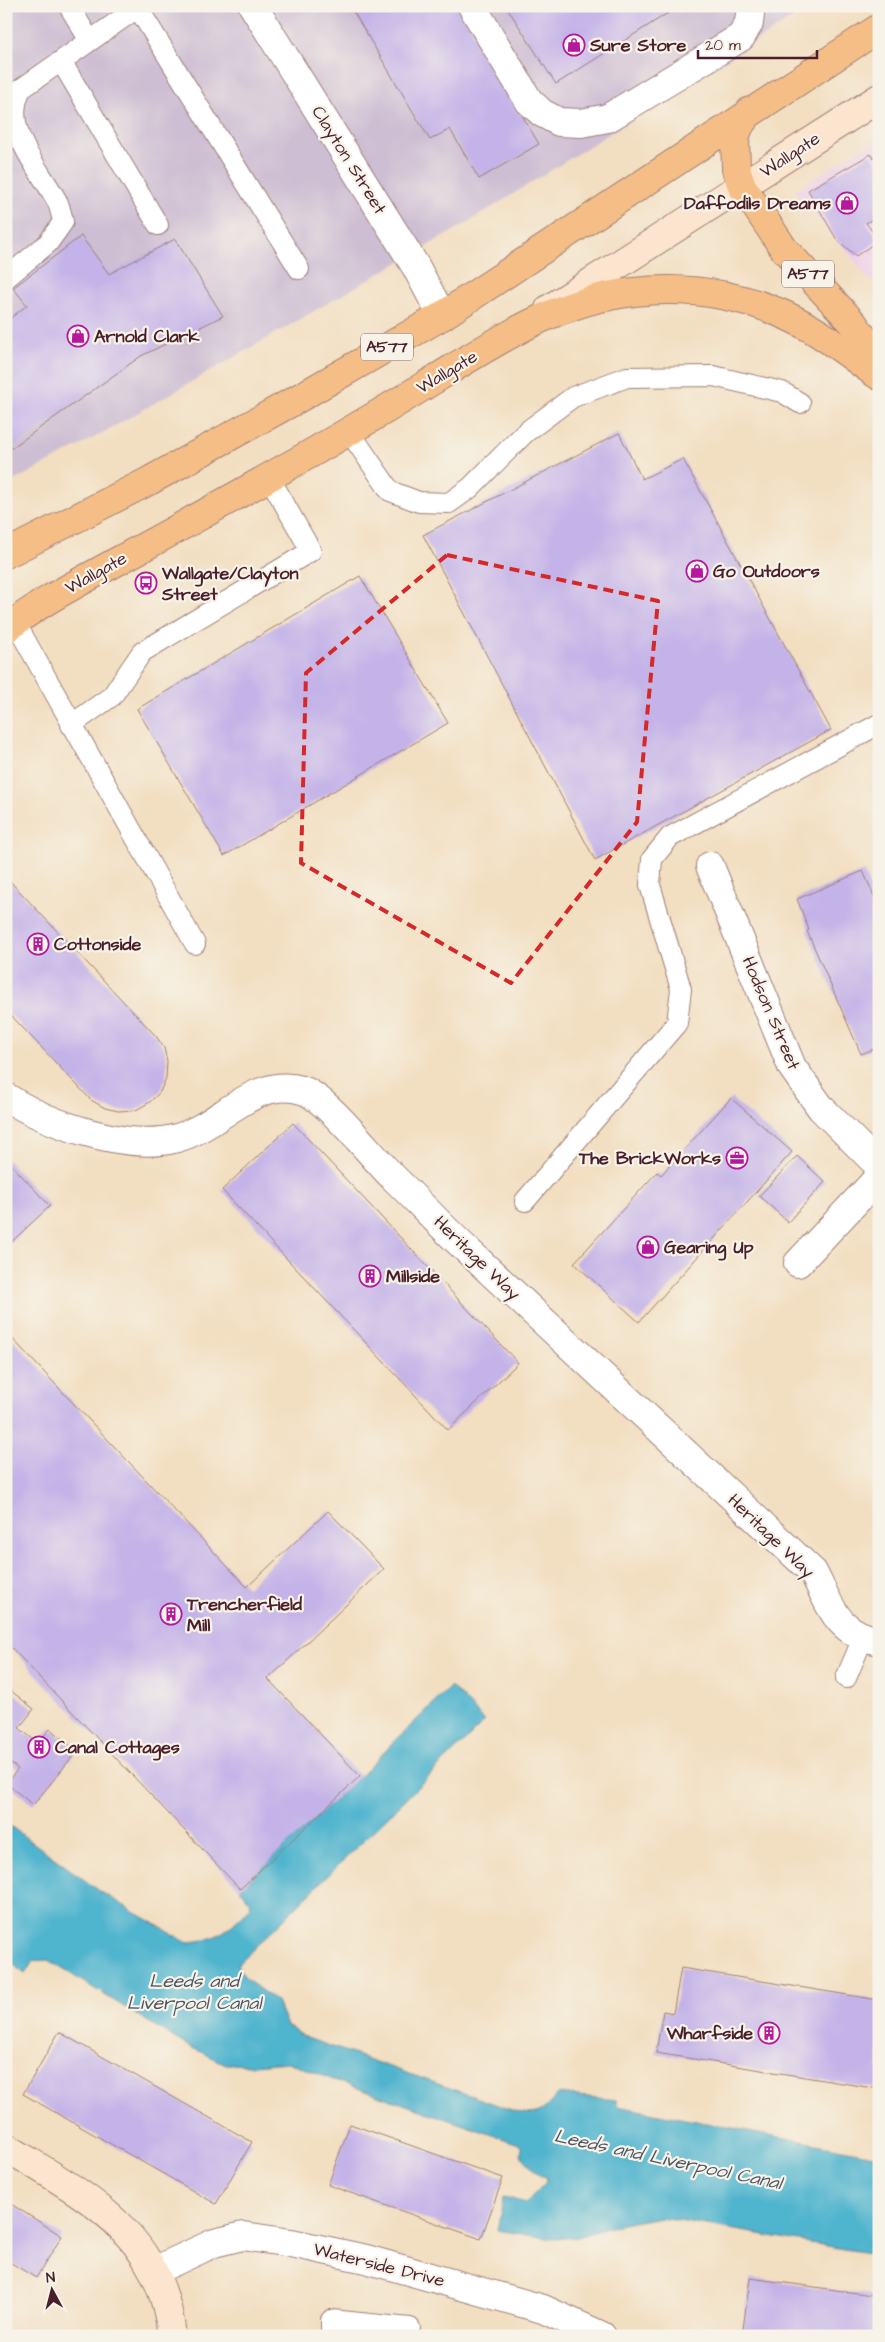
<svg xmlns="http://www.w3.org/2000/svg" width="885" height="2342" font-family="'Architects Daughter',sans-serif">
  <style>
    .built { fill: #efd0e7 }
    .industrial { fill: #cdbed3 }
    .water { fill: #4fb4ce; stroke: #4c6a7c }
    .building { fill: #c4b3e8 }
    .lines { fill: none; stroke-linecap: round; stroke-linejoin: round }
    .lane-casing { stroke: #9e7e76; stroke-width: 22 }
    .street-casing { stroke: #9e7e76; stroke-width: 30 }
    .secondary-casing { stroke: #9e7e76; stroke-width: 30 }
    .highway-casing { stroke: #9e7e76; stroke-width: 30 }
    .lane { stroke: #fff; stroke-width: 20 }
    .street { stroke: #fff; stroke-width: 28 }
    .secondary { stroke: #fbe5cf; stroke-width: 28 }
    .highway { stroke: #f6be87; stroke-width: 28 }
    .marked { fill: none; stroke: #d62828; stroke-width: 4; stroke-dasharray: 10 6; stroke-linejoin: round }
    .labels { text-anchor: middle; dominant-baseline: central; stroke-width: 4.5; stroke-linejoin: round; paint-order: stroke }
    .shield { fill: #f7f3e8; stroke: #7e5f64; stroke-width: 1 }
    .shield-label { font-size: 16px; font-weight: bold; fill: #4a1f2b }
    .poi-label { font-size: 18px; font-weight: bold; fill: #4a1f2b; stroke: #f7f3e8; text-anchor: start }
    .street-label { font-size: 18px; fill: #4a1f2b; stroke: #f7f3e8 }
    .water-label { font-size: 19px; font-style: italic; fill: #4c5364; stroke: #f7f3e8 }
  </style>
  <rect width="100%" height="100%" fill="#f7f3e8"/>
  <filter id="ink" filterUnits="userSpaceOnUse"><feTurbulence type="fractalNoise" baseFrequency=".02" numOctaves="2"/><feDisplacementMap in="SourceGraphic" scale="10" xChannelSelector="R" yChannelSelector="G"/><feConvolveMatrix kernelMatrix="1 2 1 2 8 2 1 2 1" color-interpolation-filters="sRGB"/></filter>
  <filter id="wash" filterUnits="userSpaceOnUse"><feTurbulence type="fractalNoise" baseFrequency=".0096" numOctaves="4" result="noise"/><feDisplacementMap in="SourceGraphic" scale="20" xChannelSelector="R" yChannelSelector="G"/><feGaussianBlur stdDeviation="1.12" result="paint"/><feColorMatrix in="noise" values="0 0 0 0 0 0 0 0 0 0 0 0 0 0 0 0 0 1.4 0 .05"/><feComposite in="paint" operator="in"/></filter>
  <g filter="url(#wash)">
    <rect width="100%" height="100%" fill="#f2dec0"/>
    <path class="built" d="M879,138V291L795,190Z"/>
    <path class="industrial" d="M6,6H812L467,223L87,442L6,485Z"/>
    <path class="water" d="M451,1686L485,1721L237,1965L246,1979L277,2002L287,2026L307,2038L518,2112C541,2117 544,2110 558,2094L616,2100L617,2106L879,2156V2255L661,2217L617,2225L578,2237L554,2239L497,2230L504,2197L526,2203L546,2182L547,2177L539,2175L520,2154L522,2149L519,2144L331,2079L288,2062L253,2065L226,2064L186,2045L48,1960L33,1961L25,1974L6,1959V1823L101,1892L186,1942C219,1941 228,1929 251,1907L249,1900L240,1889L360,1776Z"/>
    <g id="blocks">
      <path class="building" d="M350,6H457L539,144L479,179L450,129L430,140Z
        M506,6H679L556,84Z
        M871,154L879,167V216L866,223L879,240L856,256L837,240L808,190Z
        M81,236L109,274L175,239L223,316L141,356L6,452V322L27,305L13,288Z
        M619,433L642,479L683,459L831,730L595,860L423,535Z
        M360,576L448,723L224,856L137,709Z
        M863,871L879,907V948L875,950L879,958V1047L861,1054L807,931L809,930L797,899Z
        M6,877L156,1036L164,1048L167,1061L166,1078L160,1092L150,1102L136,1110L118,1111L105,1108L91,1100L6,1010Z
        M731,1098L792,1152L639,1322L574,1263L657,1172L661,1175Z
        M293,1123L518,1363L448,1430L222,1190Z
        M797,1156L825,1182L788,1222L759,1196Z
        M6,1159L50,1206L6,1247Z
        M6,1332L247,1587L328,1511L384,1569L268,1679L360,1776L240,1889L6,1642Z
        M6,1687L34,1709L19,1728L38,1743L50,1729L77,1751L33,1805L6,1783L18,1769L6,1759Z
        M681,1968L879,2000V2089L656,2053L663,2011L673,2013Z
        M59,2032L252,2142L216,2204L23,2094Z
        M350,2124L503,2178L481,2239L328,2185Z
        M6,2201L62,2236L36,2278L6,2260Z
        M750,2278L879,2296V2336H742Z"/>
    </g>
  </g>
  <g filter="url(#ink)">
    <use href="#blocks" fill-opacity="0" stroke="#9e7e76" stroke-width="1"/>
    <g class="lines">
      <g class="lane-casing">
        <path id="lane" d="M69,6L90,41
          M138,8L299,269
          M61,61L158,225
          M6,278L48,243L63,222C62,216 60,209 58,203C40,168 0,130 21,89L140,6
          M349,431L390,491L419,502L449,503L470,488L526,432L573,397L627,377L713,376L782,392L800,403
          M15,622L195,944
          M71,725L112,696L142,652L311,551L269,477
          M525,1201L677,1023L681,989L650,885L652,859L670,837L879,724
          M846,1678L863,1638
          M331,2336V2320L410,2328"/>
      </g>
      <g class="street-casing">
        <path id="street" d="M253,6L416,267L442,316
          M472,6L529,101L542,113L559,122L581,123L608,118L741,37L749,23L751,6
          M710,866L792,1067L821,1108L879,1166
          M6,1097C48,1124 128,1152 177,1138C221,1126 253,1076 302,1090C326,1097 373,1158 394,1178C419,1202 442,1227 467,1250C582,1358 698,1464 813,1572C831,1606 836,1633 879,1641
          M798,1263L879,1177
          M154,2271L214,2243L243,2236L291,2243L366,2259L543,2309L602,2336"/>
      </g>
      <g class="secondary-casing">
        <path id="secondary" d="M549,309L879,98
          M6,2147C86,2197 161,2232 172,2336"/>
      </g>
      <g class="highway-casing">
        <path id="highway" d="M750,111L740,125L735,137L736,169L742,186L784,249L854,324L879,359
          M6,554L149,481L292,402L442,316L879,28
          M6,629C40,602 78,583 116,562C168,534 220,505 271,476C323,447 374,417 424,386C491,345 555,300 634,292C695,285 757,297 810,328C834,342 856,360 879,376"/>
      </g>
      <use href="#lane" class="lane"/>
      <use href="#street" class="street"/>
      <use href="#secondary" class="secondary"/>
      <use href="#highway" class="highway"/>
    </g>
  </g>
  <path class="marked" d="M447,555L658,601L637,822L511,983L301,863L306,673Z"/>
  <defs>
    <g id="shop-ring" transform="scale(1.125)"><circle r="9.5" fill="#f7f3e8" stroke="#b5179e" stroke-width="1.5"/><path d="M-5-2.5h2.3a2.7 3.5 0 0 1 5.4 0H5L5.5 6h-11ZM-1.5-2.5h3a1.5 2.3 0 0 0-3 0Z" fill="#b5179e"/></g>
    <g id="bus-ring" transform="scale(1.125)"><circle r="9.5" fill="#f7f3e8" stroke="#b5179e" stroke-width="1.5"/><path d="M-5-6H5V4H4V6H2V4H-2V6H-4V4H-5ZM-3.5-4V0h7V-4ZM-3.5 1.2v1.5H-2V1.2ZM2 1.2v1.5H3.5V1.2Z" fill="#b5179e"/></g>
    <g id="building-ring" transform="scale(1.125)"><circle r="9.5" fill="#f7f3e8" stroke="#b5179e" stroke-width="1.5"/><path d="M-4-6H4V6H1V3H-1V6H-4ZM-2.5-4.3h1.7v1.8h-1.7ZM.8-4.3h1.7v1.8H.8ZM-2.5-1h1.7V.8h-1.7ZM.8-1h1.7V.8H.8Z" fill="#b5179e"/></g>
    <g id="office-ring" transform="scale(1.125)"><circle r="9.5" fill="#f7f3e8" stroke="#b5179e" stroke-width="1.5"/><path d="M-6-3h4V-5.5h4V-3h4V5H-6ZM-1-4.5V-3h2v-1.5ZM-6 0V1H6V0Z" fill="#b5179e"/></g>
  </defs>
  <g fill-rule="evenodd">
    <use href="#shop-ring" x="574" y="45"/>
    <use href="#shop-ring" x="847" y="203"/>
    <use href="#shop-ring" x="78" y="336"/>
    <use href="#shop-ring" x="697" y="571"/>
    <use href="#bus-ring" x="146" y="583"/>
    <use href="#building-ring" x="38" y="944"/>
    <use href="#office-ring" x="737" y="1158"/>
    <use href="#shop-ring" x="648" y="1247"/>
    <use href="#building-ring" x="370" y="1276"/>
    <use href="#building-ring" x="171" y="1614"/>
    <use href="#building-ring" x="39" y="1747"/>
    <use href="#building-ring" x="769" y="2033"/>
  </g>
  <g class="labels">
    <g class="shield">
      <rect x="782" y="260.5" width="52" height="27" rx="4"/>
      <rect x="361" y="333.5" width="52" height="27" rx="4"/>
    </g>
    <g class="shield-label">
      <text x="808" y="274">A577</text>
      <text x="387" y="347">A577</text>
    </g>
    <g class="poi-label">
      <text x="590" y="45">Sure Store</text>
      <text x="831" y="203" text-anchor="end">Daffodils Dreams</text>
      <text x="94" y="336">Arnold Clark</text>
      <text x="713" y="571">Go Outdoors</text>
      <text x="162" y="573">Wallgate/Clayton<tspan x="162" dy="21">Street</tspan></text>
      <text x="54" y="944">Cottonside</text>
      <text x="721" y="1158" text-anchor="end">The BrickWorks</text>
      <text x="664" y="1247">Gearing Up</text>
      <text x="386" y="1276">Millside</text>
      <text x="187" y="1604">Trencherfield<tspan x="187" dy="21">Mill</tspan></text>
      <text x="55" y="1747">Canal Cottages</text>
      <text x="753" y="2033" text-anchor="end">Wharfside</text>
    </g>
    <g class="street-label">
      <text transform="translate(790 155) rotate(-33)">Wallgate</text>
      <text transform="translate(349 160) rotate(58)">Clayton Street</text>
      <text transform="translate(447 372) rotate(-31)">Wallgate</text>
      <text transform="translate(96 573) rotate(-29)">Wallgate</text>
      <text transform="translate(771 1013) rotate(67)">Hodson Street</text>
      <text transform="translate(477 1258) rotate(44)">Heritage Way</text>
      <text transform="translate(771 1536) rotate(44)">Heritage Way</text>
      <text transform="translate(379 2265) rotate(14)">Waterside Drive</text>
    </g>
    <g class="water-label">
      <text x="194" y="1981">Leeds and<tspan x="194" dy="22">Liverpool Canal</tspan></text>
      <text transform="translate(668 2160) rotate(12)">Leeds and Liverpool Canal</text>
    </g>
  </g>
  <rect width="885" height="2342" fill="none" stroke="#f7f3e8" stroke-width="25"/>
  <g transform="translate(52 2290) rotate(353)" stroke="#f7f3e8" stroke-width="4" paint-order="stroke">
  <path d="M0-4L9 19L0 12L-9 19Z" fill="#4a1f2b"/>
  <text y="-8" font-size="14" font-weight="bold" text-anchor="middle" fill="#4a1f2b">N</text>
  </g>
  <path d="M698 50v8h119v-8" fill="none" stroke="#4a1f2b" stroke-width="2.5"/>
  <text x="705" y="50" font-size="15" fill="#4a1f2b" stroke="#f7f3e8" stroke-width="4" paint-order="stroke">20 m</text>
</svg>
